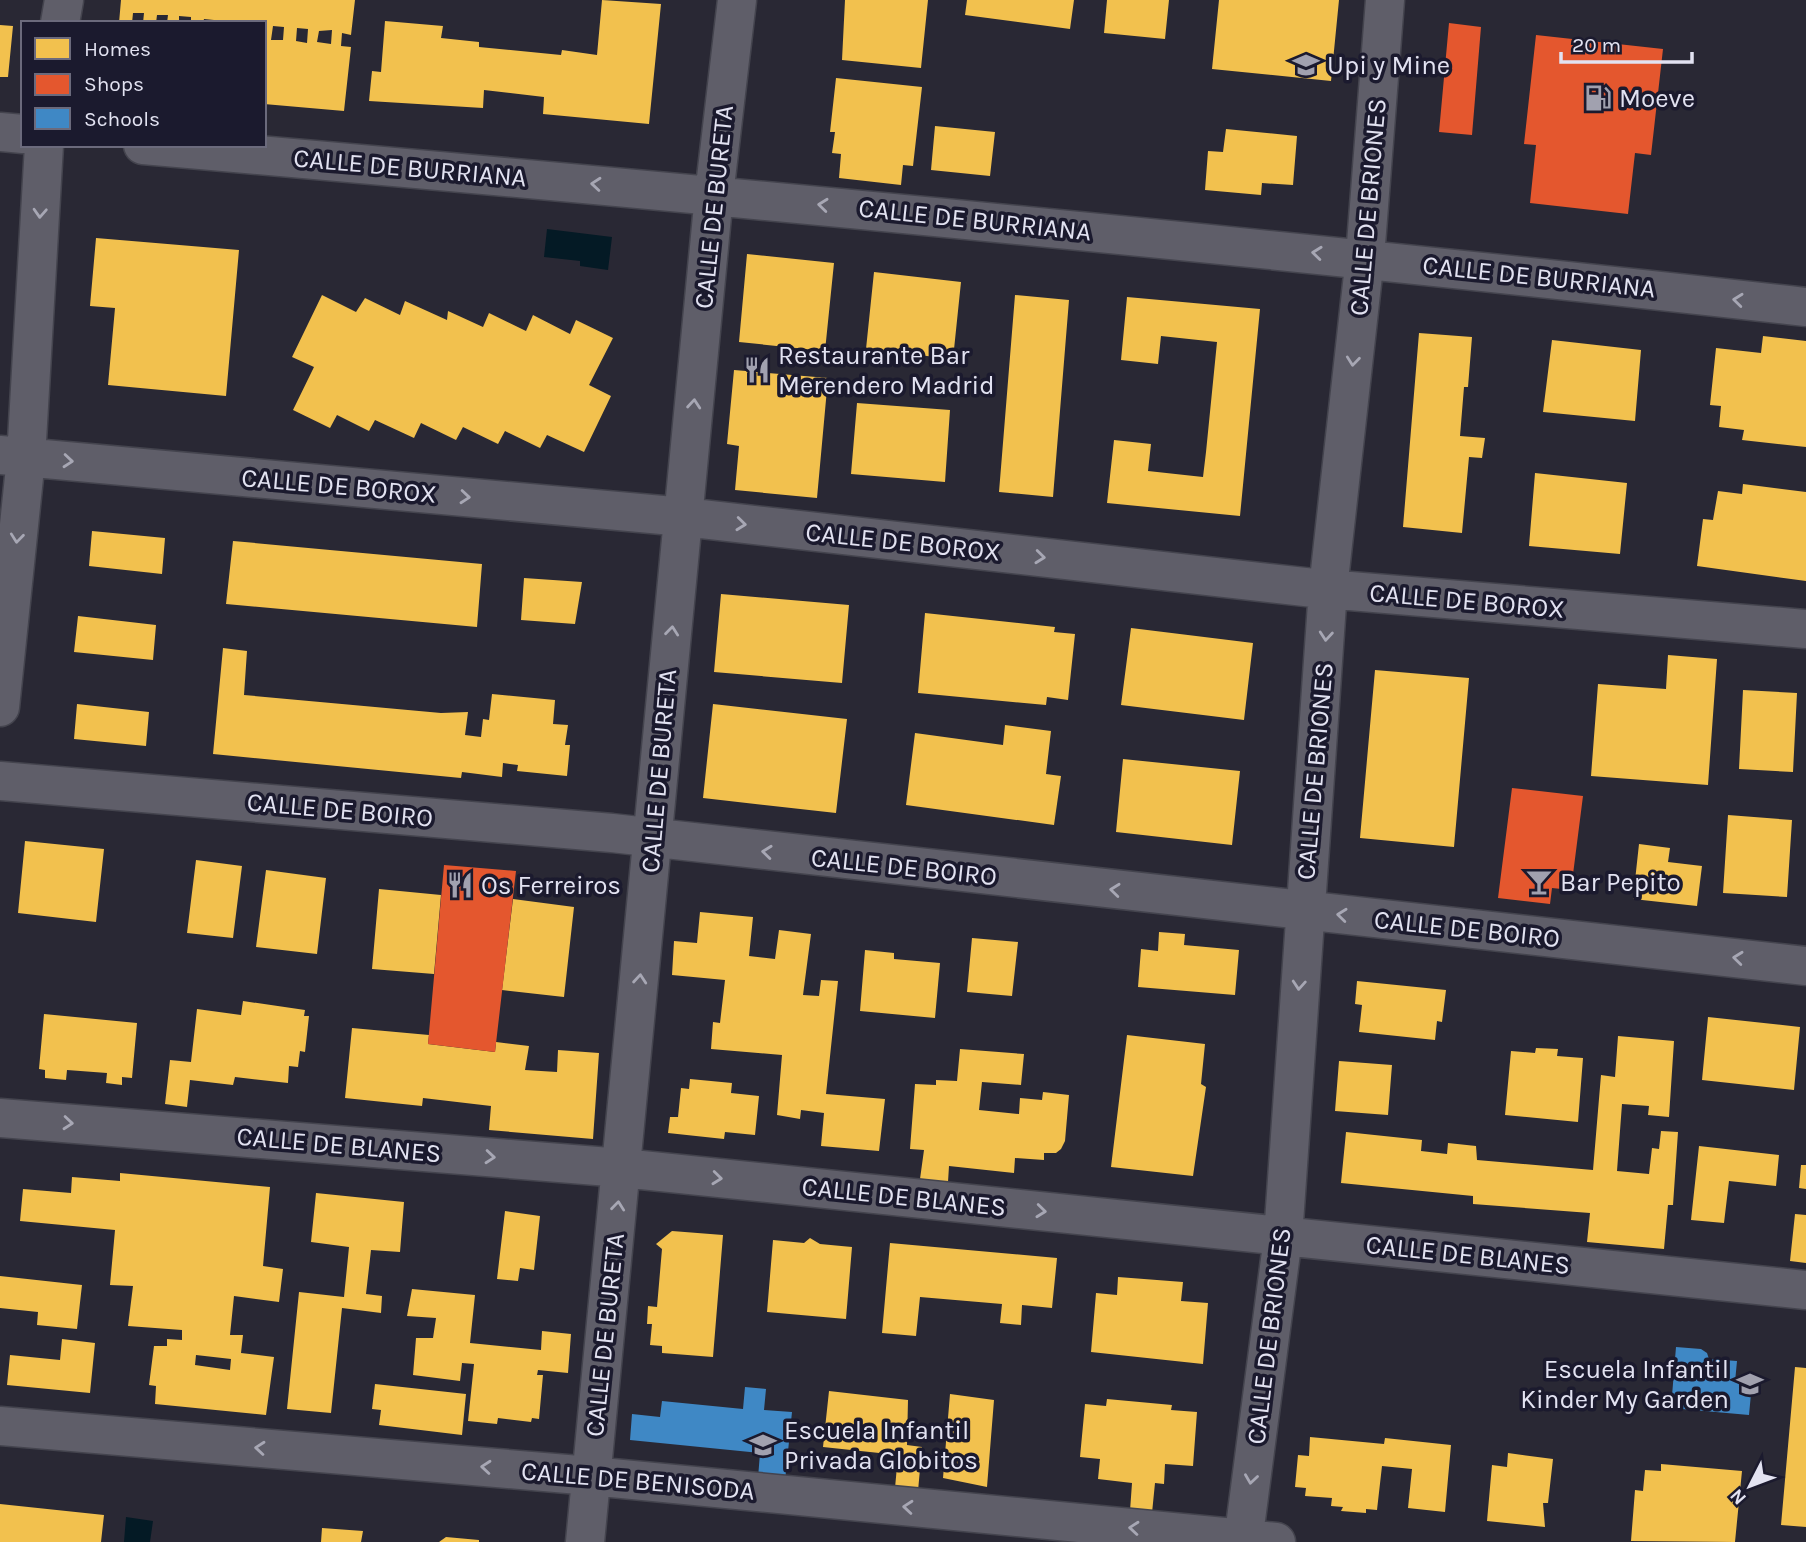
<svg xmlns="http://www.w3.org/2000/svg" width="1806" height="1542" font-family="Karla,sans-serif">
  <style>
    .water { fill: #041a25 }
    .homes { fill: #f2c14e; fill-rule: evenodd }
    .shops { fill: #e4572e }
    .schools { fill: #3f88c5 }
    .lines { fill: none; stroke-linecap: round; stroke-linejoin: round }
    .minor-casing { stroke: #44444e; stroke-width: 41 }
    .minor { stroke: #5f5e69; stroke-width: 38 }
    .oneway { stroke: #a7a7b4 }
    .labels { text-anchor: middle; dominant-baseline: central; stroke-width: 7; stroke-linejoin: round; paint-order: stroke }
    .poi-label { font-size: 26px; fill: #e2e2f1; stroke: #1b1a2e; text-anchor: start }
    .street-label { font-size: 26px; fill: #e2e2f1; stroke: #1b1a2e }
  </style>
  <rect width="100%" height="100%" fill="#292834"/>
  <path class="water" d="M547,229L612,237L608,270L580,266V261L544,257Z
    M126,1517L153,1521L150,1542H124Z"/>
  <path class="homes" d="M121,0H355L351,35L342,33L341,46L351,47L344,111L264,104V23H214V20L204,19L203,23H191V17L179,16V23H167L168,15H157L156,23H143L144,13H133L132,23H119ZM273,26L284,27L283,40H271ZM297,28L308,29L307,43L296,41ZM332,30L331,44L317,42L319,31Z
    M602,0L661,4L649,124L543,114L544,97L484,90L483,108L369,101L372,71L381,72L385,21L443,26L441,38L479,42V47L561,55L562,50L597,55Z
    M845,0H928L921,68L842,60Z
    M967,0H1074L1070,29L965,15Z
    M1107,0H1169L1165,39L1104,33Z
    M1219,0H1339L1331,81L1212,69Z
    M0,25L13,26L8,77H0Z
    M836,78L922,87L913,166L903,165L901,185L839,178L841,154L832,153L835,132H830Z
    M935,126L995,132L990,176L931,170Z
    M1226,129L1297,136L1293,185L1262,183L1261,195L1205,190L1208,151L1223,152Z
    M96,238L239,250L226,396L108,385L115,308L90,306Z
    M747,254L834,263L825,351L739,342Z
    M874,272L961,282L953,359L866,349Z
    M322,295L356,312L365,298L400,315L405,301L447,320L448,311L483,327L489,313L526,331L533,315L570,334L576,320L613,338L589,385L611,396L584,452L547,435L540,448L505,431L498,444L463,427L456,440L421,423L414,438L375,420L369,431L337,415L330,428L293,410L314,367L292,357Z
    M1015,295L1069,300L1053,497L999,492Z
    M1127,297L1260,309L1240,516L1107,503L1114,440L1151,444L1148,471L1203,477L1206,452L1217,342L1161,336L1158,364L1121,360Z
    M1419,333L1472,337L1468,387H1464L1460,436L1485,438L1482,458L1469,457L1462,533L1403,527Z
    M1763,336L1806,341V447L1742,440L1744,430L1719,427L1721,406L1710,405L1716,348L1761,353Z
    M1552,340L1641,350L1635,421L1543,412Z
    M734,370L828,378L817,498L735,490L739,446L727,444Z
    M857,403L950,410L945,482L851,474Z
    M1535,473L1627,483L1620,554L1529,546Z
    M1743,484L1806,492V581L1697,566L1703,519L1713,520L1718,491L1742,494Z
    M92,531L165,538L162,574L89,566Z
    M233,541L482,564L477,627L226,604Z
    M524,578L582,582L575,624L521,620Z
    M721,594L849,605L842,683L714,672Z
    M925,613L1055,627L1054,632L1075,634L1068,700L1047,697L1046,705L918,693Z
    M78,616L156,625L153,660L74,652Z
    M1131,628L1253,643L1244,720L1121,705Z
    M223,648L247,651L244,695L441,713L468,712L465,735L481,737L483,719L489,720L492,694L555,700L553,724L568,725L565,745H570L567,776L517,771L518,765L503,763L502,777L462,772L461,778L213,754Z
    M1668,655L1717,659L1708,785L1591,776L1598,684L1666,689Z
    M1375,670L1469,678L1454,847L1360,838Z
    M1743,690L1797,693L1793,772L1739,769Z
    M77,704L149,712L146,746L74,739Z
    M713,704L847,719L836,813L703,798Z
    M1005,725L1051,731L1046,774L1061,776L1054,825L906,805L915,733L1003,745Z
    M1123,759L1240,771L1232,845L1116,832Z
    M1728,815L1792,820L1787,897L1723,893Z
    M25,841L104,849L96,922L18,913Z
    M1639,844L1670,848L1668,862L1702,866L1697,906L1633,899Z
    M196,860L242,866L233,938L187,933Z
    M266,870L326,878L317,954L256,947Z
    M379,889L441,895L434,974L372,969Z
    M513,899L574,907L564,997L502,990Z
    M700,912L753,917L749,956L775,959L779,930L811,934L803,995L819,996L821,980L838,981L826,1094L885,1099L879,1151L821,1146L824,1113L801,1110L800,1119L777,1115L782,1055L711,1049L713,1022L720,1023L725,980L672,975L674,941L697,943Z
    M1159,932L1185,934L1184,945L1239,950L1235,995L1138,987L1141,949L1158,951Z
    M972,938L1018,942L1012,996L967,992Z
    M865,950L894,953V959L940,963L935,1018L860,1011Z
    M1357,981L1446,990L1442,1022L1437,1021L1435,1040L1359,1032L1362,1005L1355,1004Z
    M243,1001L305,1010L304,1016H309L305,1052L300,1051L298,1067L289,1066L288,1083L235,1077L233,1085L190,1080L187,1107L165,1104L170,1060L191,1062L197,1009L241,1015Z
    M44,1014L137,1023L132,1078L122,1077V1085L106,1083L107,1073L67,1070L66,1080L45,1078V1070L39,1069Z
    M1708,1017L1800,1027L1794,1090L1702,1080Z
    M352,1028L429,1035L428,1044L495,1052L496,1042L529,1046L525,1070L557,1072L558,1050L599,1053L593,1139L489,1130L491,1106L423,1098L422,1106L345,1098Z
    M1127,1035L1205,1044L1201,1084L1206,1087L1193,1176L1111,1167Z
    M1618,1036L1674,1041L1669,1117L1648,1115L1649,1106L1622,1104L1617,1171L1649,1174L1652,1148L1659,1149L1661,1131L1678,1132L1673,1205H1668L1664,1249L1587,1242L1590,1213L1473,1204V1196L1341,1183L1346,1132L1422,1140L1421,1151L1447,1154L1448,1143L1476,1146L1477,1160L1593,1170L1601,1075L1615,1077Z
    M1536,1048L1558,1049L1557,1056L1583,1058L1578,1122L1505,1115L1511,1051L1535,1053Z
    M960,1049L1024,1054L1021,1085L982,1082L979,1110L1019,1114L1020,1098L1042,1100L1043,1092L1069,1095L1065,1141L1061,1149L1056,1153H1044V1160L1015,1158L1014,1173L949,1166L948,1182L920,1179L924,1150L910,1149L915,1084L936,1085V1080L957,1081Z
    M1339,1061L1392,1065L1388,1115L1335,1111Z
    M690,1079L732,1083L731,1093L759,1096L755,1135L725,1132L724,1139L668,1133L670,1117H678L681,1088L689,1089Z
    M1699,1146L1779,1155L1776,1186L1729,1181L1724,1223L1691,1220Z
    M1801,1165H1806V1189L1799,1188Z
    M120,1173L270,1187L263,1266L283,1269L279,1302L234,1296L230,1335H243L241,1353L274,1357L266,1415L155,1404L156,1386L149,1385L154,1346H167V1339L182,1340V1330L128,1326L133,1286L110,1285L115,1230L20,1221L23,1189L71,1193L72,1177L120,1181ZM196,1355L231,1359L230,1370L195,1365Z
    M316,1193L404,1202L400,1252L371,1250L366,1294L382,1296L381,1313L342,1308L331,1413L287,1409L299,1292L344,1297L349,1247L311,1242Z
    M505,1211L540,1216L534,1270L520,1268L518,1281L497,1279Z
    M1795,1214L1806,1215V1263L1790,1261Z
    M672,1231L723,1235L713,1357L662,1353V1346L650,1345L652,1324H647L648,1306L657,1307L662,1249L656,1244Z
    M810,1238L820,1244L852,1247L846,1319L767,1312L773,1240L804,1243Z
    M890,1243L1057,1258L1052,1308L1022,1305L1021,1325L1000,1323L1002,1304L920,1297L916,1336L882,1333Z
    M0,1276L82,1285L77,1329L37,1325L38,1312L0,1308Z
    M1118,1277L1183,1282L1181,1301L1208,1303L1203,1364L1091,1352L1096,1293L1117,1295Z
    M412,1289L475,1295L470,1343L541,1350L542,1331L571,1334L568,1373L538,1370L537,1375H543L539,1419L532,1418L531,1422L498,1418L497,1424L468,1421L474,1364L462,1363L460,1381L413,1375L416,1338H433L436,1318L407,1316Z
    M62,1339L95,1343L90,1393L7,1385L10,1355L60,1360Z
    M1795,1367L1806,1368V1527L1781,1525Z
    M375,1384L466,1394L462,1435L379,1425L381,1410L372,1409Z
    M829,1391L908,1400L907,1445L922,1447L918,1491L895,1488L898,1455L823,1447Z
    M950,1394L994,1400L987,1487L943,1478Z
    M1107,1399L1172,1405L1171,1410L1197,1412L1193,1466L1165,1464L1164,1484L1155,1483L1152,1513L1130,1511L1132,1483L1098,1479L1100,1459L1080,1457L1085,1404L1106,1406Z
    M1310,1437L1384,1444L1385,1438L1451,1445L1445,1512L1408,1508L1412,1469L1382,1466L1377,1510L1366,1509V1513L1341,1511L1343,1507L1331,1506L1332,1498L1305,1496L1306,1488L1295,1487L1298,1455L1309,1456Z
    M1508,1453L1553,1459L1548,1503H1543L1545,1527L1487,1521L1492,1465L1507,1467Z
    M1661,1464L1742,1471L1735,1542L1631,1541L1635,1490L1643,1491L1645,1470L1661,1471Z
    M0,1504L104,1515L101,1542H0Z
    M322,1528L363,1531L361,1542H321Z
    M446,1537L479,1540V1542H439Z"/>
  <path class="shops" d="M1449,23L1481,27L1472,135L1439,132Z
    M1536,35L1663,49L1651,155L1635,153L1628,214L1530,203L1536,145L1524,144Z
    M1512,788L1583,796L1571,890L1552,888L1550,904L1498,898Z
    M444,865L516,871L495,1052L428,1044Z"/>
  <path class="schools" d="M1676,1347L1701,1349L1707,1353L1709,1359L1737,1361L1735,1382L1752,1383L1749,1415L1671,1408Z
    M745,1387L766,1389L764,1410L792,1412L785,1481L758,1478L760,1453L630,1440L632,1414L660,1417L662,1401L743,1409Z"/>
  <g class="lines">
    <g class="minor-casing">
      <path id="minor" d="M60,23L64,0
        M0,132L23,134
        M143,145C698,193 1252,245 1806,307
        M0,455L684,517L1314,588L1806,629
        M0,707L26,458L44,145
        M0,781L612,833L1806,966
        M0,1118L622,1168L1806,1290
        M0,1426L591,1476L1276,1542
        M585,1542L714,195L737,0
        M1243,1542L1283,1237L1328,589L1365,257L1385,0"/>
    </g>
    <use href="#minor" class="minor"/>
  </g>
  <defs><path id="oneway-chevron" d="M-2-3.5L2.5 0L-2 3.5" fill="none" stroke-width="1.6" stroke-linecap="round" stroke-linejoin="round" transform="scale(1.75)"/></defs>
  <g class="oneway">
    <use href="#oneway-chevron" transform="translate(596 184) rotate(-175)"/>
    <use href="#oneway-chevron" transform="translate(823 205) rotate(-174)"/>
    <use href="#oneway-chevron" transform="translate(40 213) rotate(93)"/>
    <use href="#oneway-chevron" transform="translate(1317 253) rotate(-174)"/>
    <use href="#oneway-chevron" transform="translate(1738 300) rotate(-174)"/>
    <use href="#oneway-chevron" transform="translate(1353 361) rotate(96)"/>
    <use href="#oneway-chevron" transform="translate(694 404) rotate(-85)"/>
    <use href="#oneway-chevron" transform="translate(68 461) rotate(5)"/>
    <use href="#oneway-chevron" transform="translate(465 497) rotate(5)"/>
    <use href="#oneway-chevron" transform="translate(741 524) rotate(6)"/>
    <use href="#oneway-chevron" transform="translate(17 538) rotate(96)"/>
    <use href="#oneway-chevron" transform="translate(1040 557) rotate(6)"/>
    <use href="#oneway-chevron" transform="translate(672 631) rotate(-84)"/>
    <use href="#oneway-chevron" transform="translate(1326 636) rotate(95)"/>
    <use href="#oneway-chevron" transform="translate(767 852) rotate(-174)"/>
    <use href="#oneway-chevron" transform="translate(1115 890) rotate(-174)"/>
    <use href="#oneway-chevron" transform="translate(1342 915) rotate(-174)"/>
    <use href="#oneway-chevron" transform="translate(1738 958) rotate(-174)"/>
    <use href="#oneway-chevron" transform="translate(640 979) rotate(-85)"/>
    <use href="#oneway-chevron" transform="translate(1299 985) rotate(94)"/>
    <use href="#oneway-chevron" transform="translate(68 1123) rotate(5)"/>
    <use href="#oneway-chevron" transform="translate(490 1157) rotate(5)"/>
    <use href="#oneway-chevron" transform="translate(717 1178) rotate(6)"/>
    <use href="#oneway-chevron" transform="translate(618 1206) rotate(-84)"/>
    <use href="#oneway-chevron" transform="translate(1041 1211) rotate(6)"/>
    <use href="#oneway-chevron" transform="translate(260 1448) rotate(-175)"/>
    <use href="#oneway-chevron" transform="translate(486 1467) rotate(-175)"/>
    <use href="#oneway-chevron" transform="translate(1251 1479) rotate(98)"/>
    <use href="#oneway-chevron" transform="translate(908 1507) rotate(-175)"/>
    <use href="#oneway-chevron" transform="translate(1134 1528) rotate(-175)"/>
  </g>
  <defs>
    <g id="school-bare" transform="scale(2.1)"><path d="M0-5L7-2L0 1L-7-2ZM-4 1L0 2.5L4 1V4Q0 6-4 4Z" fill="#a1a1af" stroke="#1b1a2e" stroke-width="2.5" paint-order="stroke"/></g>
    <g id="fuel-bare" transform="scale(2.1)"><path d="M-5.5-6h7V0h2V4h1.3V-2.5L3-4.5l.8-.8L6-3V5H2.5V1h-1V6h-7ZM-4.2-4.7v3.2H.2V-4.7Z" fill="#a1a1af" stroke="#1b1a2e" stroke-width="2.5" paint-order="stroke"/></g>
    <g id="restaurant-bare" transform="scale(2.1)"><path d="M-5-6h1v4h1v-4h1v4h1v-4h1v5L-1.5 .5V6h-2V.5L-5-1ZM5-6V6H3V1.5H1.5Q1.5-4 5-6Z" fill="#a1a1af" stroke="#1b1a2e" stroke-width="2.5" paint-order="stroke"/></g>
    <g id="bar-bare" transform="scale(2.1)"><path d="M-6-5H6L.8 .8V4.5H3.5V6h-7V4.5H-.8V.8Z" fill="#a1a1af" stroke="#1b1a2e" stroke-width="2.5" paint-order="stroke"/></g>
  </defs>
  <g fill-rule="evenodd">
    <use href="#school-bare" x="1306" y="65"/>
    <use href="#fuel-bare" x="1598" y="98"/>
    <use href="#restaurant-bare" x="757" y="370"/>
    <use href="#bar-bare" x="1539" y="882"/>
    <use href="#restaurant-bare" x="460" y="885"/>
    <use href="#school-bare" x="1750" y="1384"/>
    <use href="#school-bare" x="763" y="1445"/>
  </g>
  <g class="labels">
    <g class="poi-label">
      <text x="1327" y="65">Upi y Mine</text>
      <text x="1619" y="98">Moeve</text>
      <text x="778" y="355">Restaurante Bar<tspan x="778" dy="30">Merendero Madrid</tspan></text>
      <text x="1560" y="882">Bar Pepito</text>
      <text x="481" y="885">Os Ferreiros</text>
      <text x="1729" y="1369" text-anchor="end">Escuela Infantil<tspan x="1729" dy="30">Kinder My Garden</tspan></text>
      <text x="784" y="1430">Escuela Infantil<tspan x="784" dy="30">Privada Globitos</tspan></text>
    </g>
    <g class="street-label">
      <text transform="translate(410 168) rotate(5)">CALLE DE BURRIANA</text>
      <text transform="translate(714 207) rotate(-84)">CALLE DE BURETA</text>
      <text transform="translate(1368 207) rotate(-85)">CALLE DE BRIONES</text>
      <text transform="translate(975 220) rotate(6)">CALLE DE BURRIANA</text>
      <text transform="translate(1539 277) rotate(6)">CALLE DE BURRIANA</text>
      <text transform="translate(339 486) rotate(5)">CALLE DE BOROX</text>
      <text transform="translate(903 542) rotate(6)">CALLE DE BOROX</text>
      <text transform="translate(1467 601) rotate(5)">CALLE DE BOROX</text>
      <text transform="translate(659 771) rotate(-85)">CALLE DE BURETA</text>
      <text transform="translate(1315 771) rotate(-85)">CALLE DE BRIONES</text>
      <text transform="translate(340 810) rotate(5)">CALLE DE BOIRO</text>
      <text transform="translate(904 867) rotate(6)">CALLE DE BOIRO</text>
      <text transform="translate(1467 929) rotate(6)">CALLE DE BOIRO</text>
      <text transform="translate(339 1145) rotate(5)">CALLE DE BLANES</text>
      <text transform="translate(904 1197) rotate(6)">CALLE DE BLANES</text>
      <text transform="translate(1468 1255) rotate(6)">CALLE DE BLANES</text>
      <text transform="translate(605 1335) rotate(-84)">CALLE DE BURETA</text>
      <text transform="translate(1269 1336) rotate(-83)">CALLE DE BRIONES</text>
      <text transform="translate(638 1481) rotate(5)">CALLE DE BENISODA</text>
    </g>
  </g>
  <rect x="21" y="21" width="245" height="126" fill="#1b1a2e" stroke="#6b6a7c" stroke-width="2"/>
  <rect x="35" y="38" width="35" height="21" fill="#f2c14e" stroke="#6b6a7c" stroke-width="2"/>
  <text x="84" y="56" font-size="21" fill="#e2e2f1">Homes</text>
  <rect x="35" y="74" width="35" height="21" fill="#e4572e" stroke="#6b6a7c" stroke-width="2"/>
  <text x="84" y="91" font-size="21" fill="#e2e2f1">Shops</text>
  <rect x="35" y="108" width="35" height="21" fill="#3f88c5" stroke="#6b6a7c" stroke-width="2"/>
  <text x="84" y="126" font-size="21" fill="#e2e2f1">Schools</text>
  <g transform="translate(1750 1486) rotate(228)" stroke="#1b1a2e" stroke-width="5" paint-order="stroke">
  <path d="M0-5L12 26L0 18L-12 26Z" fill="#e2e2f1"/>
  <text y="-10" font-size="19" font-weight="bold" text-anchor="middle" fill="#e2e2f1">N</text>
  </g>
  <path d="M1561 52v10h131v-10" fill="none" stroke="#e2e2f1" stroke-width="3.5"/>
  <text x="1572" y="52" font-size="21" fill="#e2e2f1" stroke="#1b1a2e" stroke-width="5" paint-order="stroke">20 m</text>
</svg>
